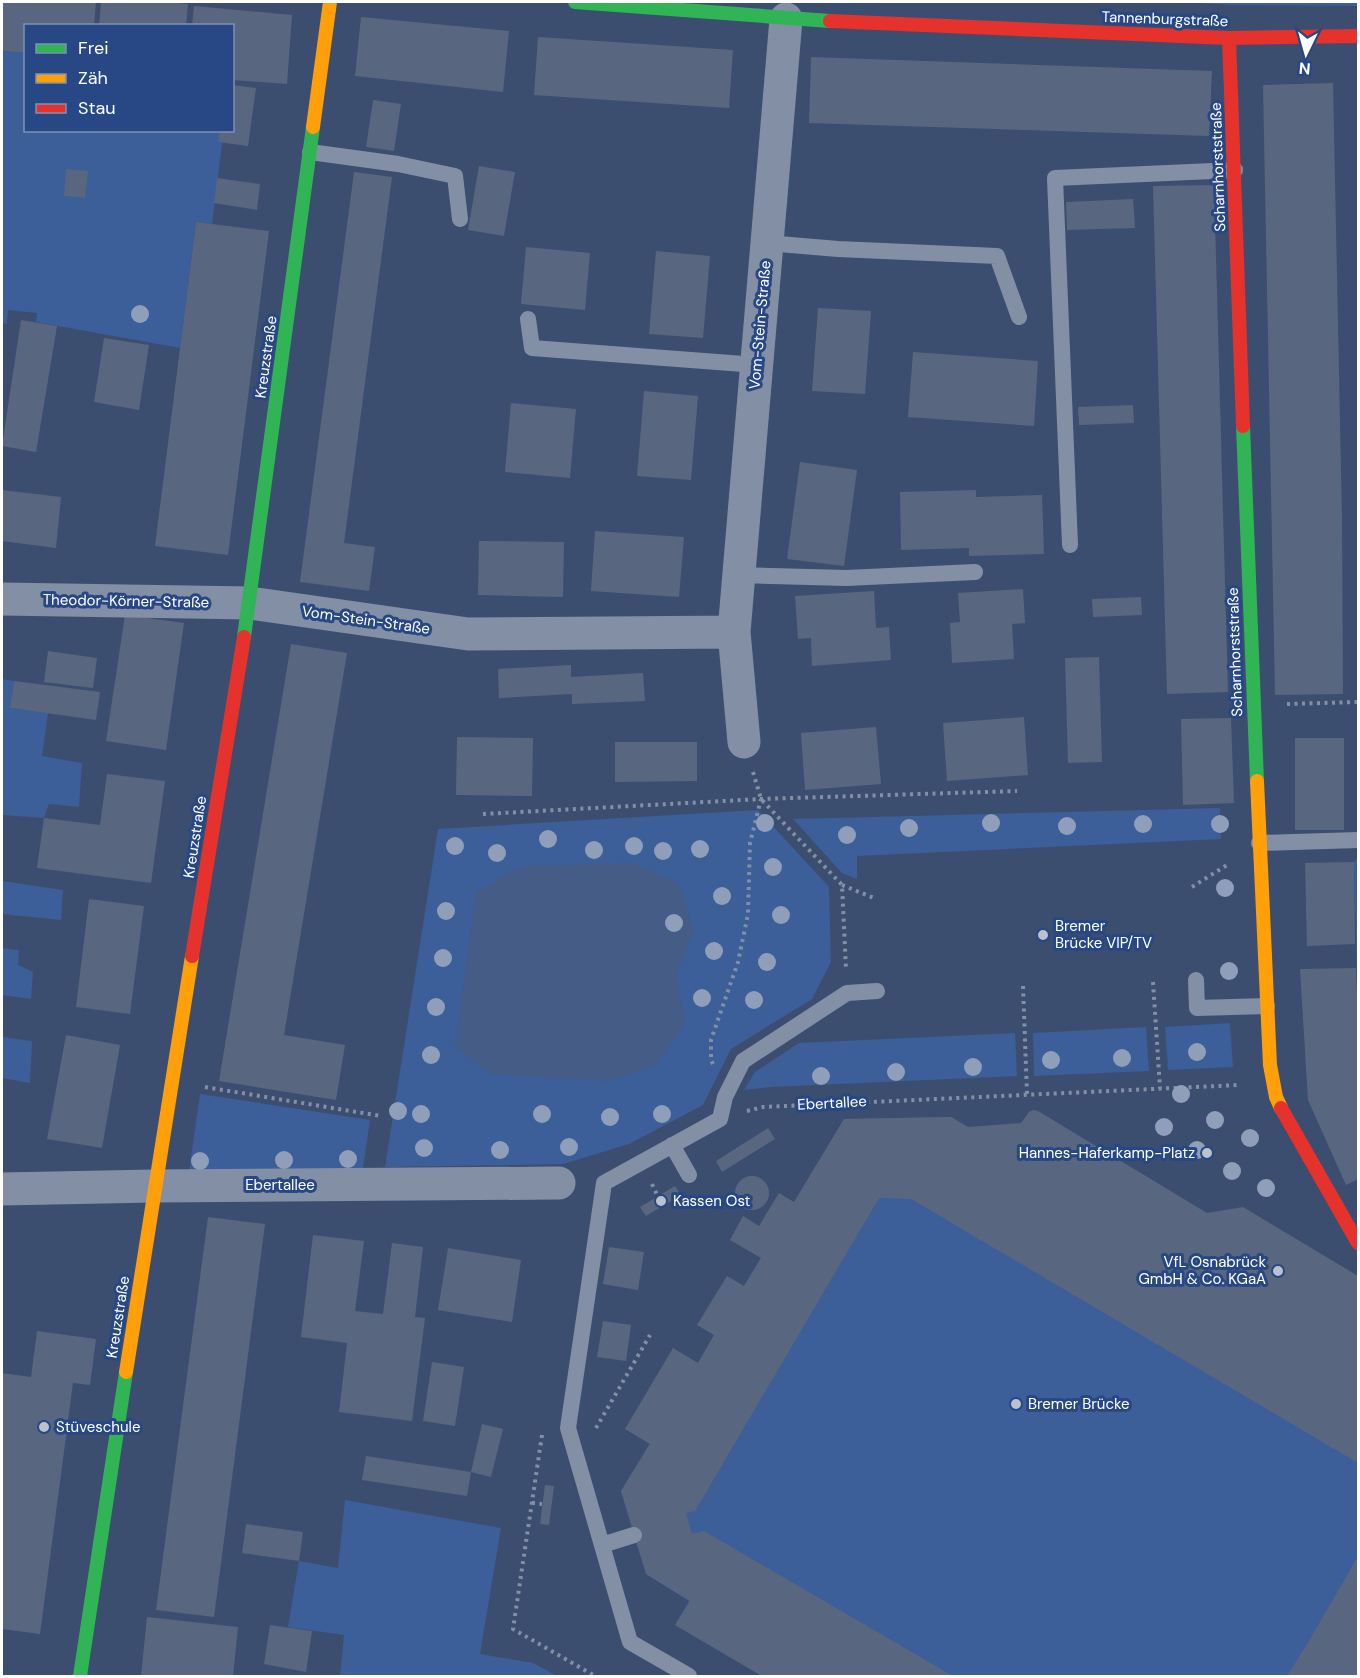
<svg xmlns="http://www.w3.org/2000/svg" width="1360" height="1678" font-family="'DM Sans',sans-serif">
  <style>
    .green { fill: #3c5e99 }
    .water { fill: #445c86 }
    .building { fill: #586680 }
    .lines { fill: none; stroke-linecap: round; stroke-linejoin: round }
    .path { stroke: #838fa5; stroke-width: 4; stroke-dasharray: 3 4.5; stroke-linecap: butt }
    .lane { stroke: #838fa5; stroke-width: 16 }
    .street { stroke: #838fa5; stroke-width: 33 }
    .fast { stroke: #30b455; stroke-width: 14 }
    .slow { stroke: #ff9f0a; stroke-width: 14 }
    .jam { stroke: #e5322d; stroke-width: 14 }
    .tree { fill: #909fb9 }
    .poi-dot { fill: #bbc1cd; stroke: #274884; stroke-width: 2 }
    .labels { text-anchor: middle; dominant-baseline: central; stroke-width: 6; stroke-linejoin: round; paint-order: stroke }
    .street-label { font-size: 15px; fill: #fff; stroke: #274884 }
    .poi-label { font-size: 15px; fill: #fff; stroke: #274884; text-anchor: start }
  </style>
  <rect width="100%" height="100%" fill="#3c4e6f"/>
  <path class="green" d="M1185,2H1358V6L1231,5Z
    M2,51L25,53L26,130L219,131L218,142L222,143L212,224L196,222L180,348L36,322L37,313L8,310L7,324L2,323Z
    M2,679L14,681L10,708L48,713L42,756L82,763L79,807L49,804L44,818L2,815Z
    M1220,808L1221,839L857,856V879L842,873L793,819Z
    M758,810L829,887L831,962L812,999L731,1049L703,1105L629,1144L563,1164L385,1167L438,829Z
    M1358,856V1017L1354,862Z
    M2,881L63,890L61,920L2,914Z
    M2,948L19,950L18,965L33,972L31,999L2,995Z
    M1230,1023L1233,1067L1168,1070L1165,1027Z
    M1146,1027L1149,1071L1034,1076L1033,1033Z
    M1015,1033L1017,1076L771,1087L744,1090L755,1072L799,1043Z
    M2,1037L32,1041L30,1083L2,1078Z
    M200,1094L370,1120L363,1168L189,1172Z
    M951,1117L1358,1361V1676H762L675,1625L689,1601L646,1574L621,1491L844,1119Z
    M345,1500L501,1528L480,1654L533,1663L557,1676H327L340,1675L344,1635L288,1627L299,1561L338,1568Z"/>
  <path class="water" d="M633,863L679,884L694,931L676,975L685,1024L656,1065L609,1081L490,1074L455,1046L476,893L520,867Z"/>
  <path class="building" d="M2,2H96L94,26H26V53L2,51Z
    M101,2H166L188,4L186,26H99Z
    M194,6L292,15L287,84L232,80V26H192Z
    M361,17L509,31L503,92L355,76Z
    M538,37L733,50L729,108L534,95Z
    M811,57L1212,71L1209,136L809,123Z
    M1333,83L1342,519L1343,694L1275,695L1263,85Z
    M232,85L256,88L248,146L218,142L219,130H232Z
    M373,100L401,104L394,151L366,147Z
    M479,166L515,172L504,236L468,230Z
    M66,169L88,171L85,198L64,196Z
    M354,172L392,177L344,543L375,547L369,591L300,582Z
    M217,178L260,184L257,210L214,203Z
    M1214,185L1228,692L1167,694L1153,186Z
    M1133,199L1135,228L1067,230L1066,202Z
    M196,222L269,231L228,555L155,546Z
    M526,247L590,253L585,310L521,304Z
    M656,251L710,256L703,338L649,334Z
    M818,308L871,311L865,394L812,391Z
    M21,320L57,326L36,452L2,446Z
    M104,338L149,345L139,410L94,402Z
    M913,352L1038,361L1034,426L908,417Z
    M644,391L698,396L691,480L637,476Z
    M511,403L576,409L570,478L505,472Z
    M1133,405L1134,423L1079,425L1078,407Z
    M800,462L857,470L844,566L787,559Z
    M2,490L61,497L56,548L2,541Z
    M976,490V497L1042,495L1044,554L969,556V548L901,550L900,492Z
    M595,531L684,537L679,597L591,591Z
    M479,541L564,542L563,597L478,595Z
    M1023,589L1025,623L1012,624L1014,659L952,663L950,623L960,622L958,593Z
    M874,591L876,628L889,627L891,660L812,666L811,638L798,639L795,596Z
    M1141,597L1142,615L1093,617L1092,599Z
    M125,615L184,623L166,750L106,741Z
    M291,644L347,653L284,1035L345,1045L336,1100L219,1081Z
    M48,651L97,658L93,688L44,682Z
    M1099,657L1102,762L1068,763L1065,658Z
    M571,665V677L643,673L645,701L572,704V694L499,698L498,669Z
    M14,681L100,692L96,720L10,708Z
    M1024,717L1028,775L947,781L943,723Z
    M1231,718L1234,803L1183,805L1181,719Z
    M876,727L881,784L805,790L801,733Z
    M457,737L533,738L532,796L456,795Z
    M1295,738H1344V830H1295Z
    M615,742H697V781L615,782Z
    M107,774L165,781L151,883L37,868L44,818L100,825Z
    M1354,862L1355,944L1307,946L1305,863Z
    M89,899L144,906L130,1014L76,1007Z
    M1356,968L1358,1017V1179L1346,1185L1308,1100L1300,969Z
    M66,1035L120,1045L102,1148L47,1139Z
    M1033,1110L1038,1111L1207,1213L1243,1207L1358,1276V1463L911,1199L879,1198L695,1511L686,1513L692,1534L704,1531L953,1676H762L675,1625L690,1601L646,1574L621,1491L650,1444L625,1429L673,1348L698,1363L714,1335L697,1325L727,1276L744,1286L761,1258L730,1240L743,1216L759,1226L779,1193L794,1202L844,1119L951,1117L968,1127L1021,1123L1029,1112Z
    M768,1128L775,1139L722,1172L716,1161Z
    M735 1193a17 17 0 1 1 34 0a17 17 0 1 1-34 0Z
    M675,1186L681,1195L646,1216L640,1207Z
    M208,1217L265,1224L214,1617L156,1610Z
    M313,1235L364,1241L355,1311L383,1314L392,1243L423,1247L415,1317L425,1318L412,1421L339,1412L347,1343L301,1337Z
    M609,1247L644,1252L638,1290L603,1284Z
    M448,1248L521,1260L512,1322L438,1310Z
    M603,1321L631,1325L626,1361L597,1357Z
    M37,1331L96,1339L90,1385L73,1383L40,1634L2,1629V1373L31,1377Z
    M432,1362L464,1367L455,1426L423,1421Z
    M482,1424L503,1429L491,1477L471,1472L467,1496L362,1480L366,1456L471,1472Z
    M545,1485L554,1486L549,1525L540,1524Z
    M246,1524L303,1532L299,1561L242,1553Z
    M1358,1556V1676H1287L1310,1639Z
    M147,1617L238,1627L233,1676H141Z
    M270,1625L312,1631L306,1672L264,1664Z"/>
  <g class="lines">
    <path class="path" d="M1287,704L1358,702
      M753,772L761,799L842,885L846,969
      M483,814L761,799L1017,791
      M842,885L874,898
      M1192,887L1227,865
      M1153,982L1160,1088
      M1023,986L1027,1094
      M713,1064L711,1060V1040L738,962L748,914L750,843L761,799
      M205,1087L381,1116
      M747,1111L763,1107L1239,1085
      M652,1184L658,1197
      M596,1428L650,1335
      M542,1435L513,1629L595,1676
      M532,1503L542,1504"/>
    <path class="lane" d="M310,152L398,164L455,176L460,219
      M767,243L838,249L997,256L1019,317
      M528,319L532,348L757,365
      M1070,545L1055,178L1235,170
      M739,575L846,578L975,572
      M1259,843L1358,840
      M1196,980L1197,1008L1267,1006
      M672,1145L689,1175
      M602,1545L634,1535
      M689,1676L630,1642L568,1428L604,1183L720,1119L725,1097L743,1061L847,993L877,991"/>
    <path class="street" d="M2,599L250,603L468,634L734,632
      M744,742L734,632L786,19
      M2,1189L154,1186L559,1183"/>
    <path class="fast" d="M575,2L830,21
      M1243,426L1257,781
      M244,637L313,127
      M80,1676L126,1372"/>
    <path class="slow" d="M313,127L330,2
      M1257,781L1270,1065L1276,1097L1281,1108
      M126,1372L192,956"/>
    <path class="jam" d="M830,21L1229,38L1358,36
      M1229,38L1243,426
      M192,956L244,637
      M1281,1108L1358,1243"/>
  </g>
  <g class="tree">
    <circle cx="140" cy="314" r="9"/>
    <circle cx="765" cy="823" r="9"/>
    <circle cx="991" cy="823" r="9"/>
    <circle cx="1143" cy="824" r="9"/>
    <circle cx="1220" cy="824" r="9"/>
    <circle cx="1067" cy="826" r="9"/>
    <circle cx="909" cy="828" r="9"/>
    <circle cx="847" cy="835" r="9"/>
    <circle cx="548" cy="839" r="9"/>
    <circle cx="455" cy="846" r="9"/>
    <circle cx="634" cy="846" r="9"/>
    <circle cx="700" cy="849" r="9"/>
    <circle cx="594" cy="850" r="9"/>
    <circle cx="663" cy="851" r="9"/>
    <circle cx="497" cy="853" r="9"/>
    <circle cx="773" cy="867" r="9"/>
    <circle cx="1225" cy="888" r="9"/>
    <circle cx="722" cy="896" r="9"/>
    <circle cx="446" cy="911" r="9"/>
    <circle cx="781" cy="915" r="9"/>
    <circle cx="674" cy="923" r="9"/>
    <circle cx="714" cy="951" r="9"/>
    <circle cx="443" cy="958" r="9"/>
    <circle cx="767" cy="962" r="9"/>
    <circle cx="1229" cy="971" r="9"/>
    <circle cx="702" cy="998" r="9"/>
    <circle cx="754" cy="1000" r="9"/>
    <circle cx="436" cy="1007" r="9"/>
    <circle cx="1197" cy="1052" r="9"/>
    <circle cx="431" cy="1055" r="9"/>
    <circle cx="1122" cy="1058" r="9"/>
    <circle cx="1051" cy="1060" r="9"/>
    <circle cx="973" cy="1067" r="9"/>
    <circle cx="896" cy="1072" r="9"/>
    <circle cx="821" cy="1076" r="9"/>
    <circle cx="1181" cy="1094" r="9"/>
    <circle cx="398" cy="1111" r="9"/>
    <circle cx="421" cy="1114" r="9"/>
    <circle cx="542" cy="1114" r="9"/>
    <circle cx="662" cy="1114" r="9"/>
    <circle cx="610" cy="1117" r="9"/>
    <circle cx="1215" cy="1120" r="9"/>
    <circle cx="1164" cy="1127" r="9"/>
    <circle cx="1250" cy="1138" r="9"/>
    <circle cx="569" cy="1147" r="9"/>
    <circle cx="424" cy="1148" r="9"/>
    <circle cx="500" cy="1150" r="9"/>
    <circle cx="1197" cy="1150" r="9"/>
    <circle cx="348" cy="1159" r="9"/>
    <circle cx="284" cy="1160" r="9"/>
    <circle cx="200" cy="1161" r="9"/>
    <circle cx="1232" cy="1171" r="9"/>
    <circle cx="1266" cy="1188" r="9"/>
  </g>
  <g class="poi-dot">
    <circle cx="1043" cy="935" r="6"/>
    <circle cx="1207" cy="1153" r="6"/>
    <circle cx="661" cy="1201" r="6"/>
    <circle cx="1278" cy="1271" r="6"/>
    <circle cx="1016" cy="1404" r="6"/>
    <circle cx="44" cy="1427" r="6"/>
  </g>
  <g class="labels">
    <g class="street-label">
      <text transform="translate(1165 19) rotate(2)">Tannenburgstraße</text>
      <text transform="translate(1218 167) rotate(-92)">Scharnhorststraße</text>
      <text transform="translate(760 325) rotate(-85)">Vom-Stein-Straße</text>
      <text transform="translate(266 357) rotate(-82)">Kreuzstraße</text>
      <text transform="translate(126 601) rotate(1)">Theodor-Körner-Straße</text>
      <text transform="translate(366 620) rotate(8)">Vom-Stein-Straße</text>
      <text transform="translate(1235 652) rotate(-92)">Scharnhorststraße</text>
      <text transform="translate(195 837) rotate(-81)">Kreuzstraße</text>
      <text transform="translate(832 1103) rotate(-3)">Ebertallee</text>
      <text x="280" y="1185">Ebertallee</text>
      <text transform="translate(118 1317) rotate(-81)">Kreuzstraße</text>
    </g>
    <g class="poi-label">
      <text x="1055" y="926">Bremer<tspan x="1055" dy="17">Brücke VIP/TV</tspan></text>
      <text x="1195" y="1153" text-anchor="end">Hannes-Haferkamp-Platz</text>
      <text x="673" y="1201">Kassen Ost</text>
      <text x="1266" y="1262" text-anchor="end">VfL Osnabrück<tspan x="1266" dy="17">GmbH &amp; Co. KGaA</tspan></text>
      <text x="1028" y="1404">Bremer Brücke</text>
      <text x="56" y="1427">Stüveschule</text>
    </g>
  </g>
  <rect width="1360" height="1678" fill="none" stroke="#ffffff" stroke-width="6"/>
  <rect x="24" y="24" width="210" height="108" fill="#274884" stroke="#7d91b5" stroke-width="1.5"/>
  <rect x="36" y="44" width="30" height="9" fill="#30b455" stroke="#7d91b5" stroke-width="1.5"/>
  <text x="78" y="54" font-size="18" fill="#ffffff">Frei</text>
  <rect x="36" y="74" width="30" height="9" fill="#ff9f0a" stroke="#7d91b5" stroke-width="1.5"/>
  <text x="78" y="84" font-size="18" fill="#ffffff">Zäh</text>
  <rect x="36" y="104" width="30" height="9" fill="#e5322d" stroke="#7d91b5" stroke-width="1.5"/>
  <text x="78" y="114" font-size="18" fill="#ffffff">Stau</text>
  <g transform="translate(1306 54) rotate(185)" stroke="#274884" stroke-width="4.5" paint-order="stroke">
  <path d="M0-4.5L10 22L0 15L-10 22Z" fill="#ffffff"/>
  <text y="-9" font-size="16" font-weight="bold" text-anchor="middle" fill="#ffffff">N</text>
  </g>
</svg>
